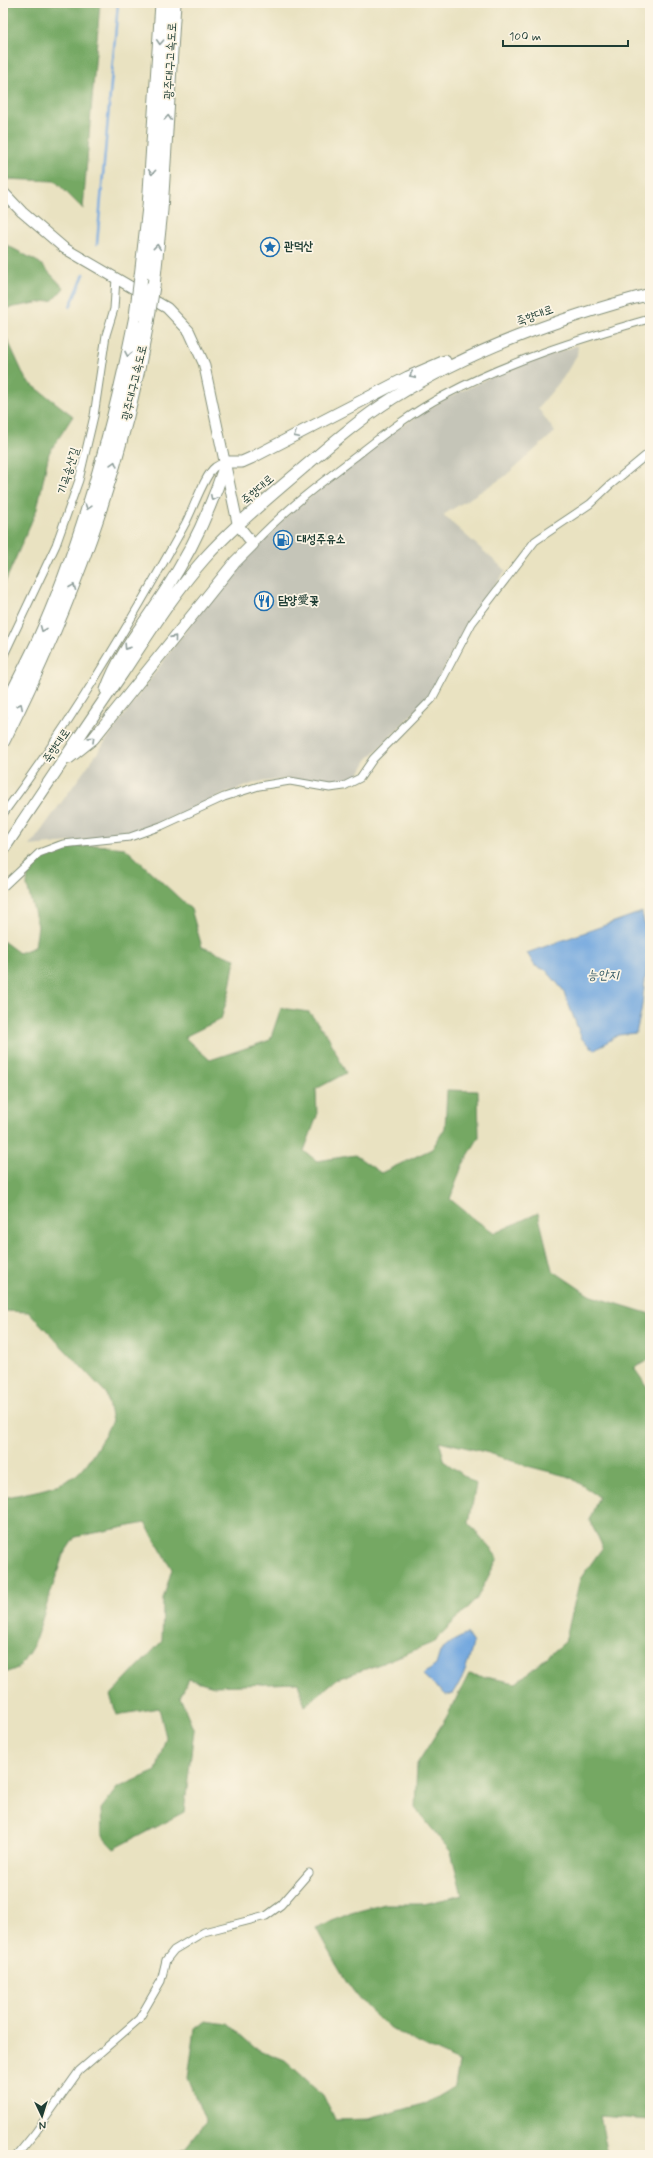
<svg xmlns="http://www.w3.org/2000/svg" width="653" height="2158" font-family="Mynerve,'LXGW WenKai TC','Poor Story',sans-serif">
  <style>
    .industrial { fill: #c5c5b8 }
    .forest { fill: #74a864; stroke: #4a724c }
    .water { fill: #72a7df; stroke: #48728a }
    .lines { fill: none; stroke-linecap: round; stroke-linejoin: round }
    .stream { stroke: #72a7df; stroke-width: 2.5 }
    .street-casing { stroke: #84907a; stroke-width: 9 }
    .secondary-casing { stroke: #84907a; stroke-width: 12 }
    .primary-casing { stroke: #84907a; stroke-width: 13 }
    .highway-casing { stroke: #84907a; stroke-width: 15 }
    .street { stroke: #fff; stroke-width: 7 }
    .secondary { stroke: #fff; stroke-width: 10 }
    .primary { stroke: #fff; stroke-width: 11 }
    .highway { stroke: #fff; stroke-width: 13 }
    .highway-bridge-casing { stroke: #84907a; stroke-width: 15; stroke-linecap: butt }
    .highway-bridge { stroke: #fff; stroke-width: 13 }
    .oneway { stroke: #8f9e9a }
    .labels { text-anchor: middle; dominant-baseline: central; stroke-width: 3.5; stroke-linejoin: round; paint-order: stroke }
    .street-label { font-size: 12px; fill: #1f3d34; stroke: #fcf5e5 }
    .poi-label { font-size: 12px; font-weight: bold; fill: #1f3d34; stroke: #fcf5e5; text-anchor: start }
    .water-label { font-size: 13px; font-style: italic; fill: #385d67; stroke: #fcf5e5 }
  </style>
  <rect width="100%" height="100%" fill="#fcf5e5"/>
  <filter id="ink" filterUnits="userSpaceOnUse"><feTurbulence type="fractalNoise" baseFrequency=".025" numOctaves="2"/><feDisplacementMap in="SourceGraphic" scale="8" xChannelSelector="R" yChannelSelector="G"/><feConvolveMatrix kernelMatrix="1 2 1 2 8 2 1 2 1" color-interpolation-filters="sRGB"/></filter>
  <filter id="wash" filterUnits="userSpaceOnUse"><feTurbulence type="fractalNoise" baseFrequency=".012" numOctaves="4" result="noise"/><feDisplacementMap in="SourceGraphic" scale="16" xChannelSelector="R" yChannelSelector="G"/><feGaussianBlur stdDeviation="0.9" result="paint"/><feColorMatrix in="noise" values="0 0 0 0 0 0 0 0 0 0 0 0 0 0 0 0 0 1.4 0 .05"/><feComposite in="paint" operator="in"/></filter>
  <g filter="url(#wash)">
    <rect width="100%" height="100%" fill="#e9e2c1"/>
    <path class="industrial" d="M578,345L577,355L563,378L538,408L555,432L504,477L443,515L506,571L470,617L430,696L367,760L358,776L343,783L329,785L291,779L257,782L224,794L181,814L130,836L30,846L175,645L233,569L292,511L394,431L445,399L491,377Z"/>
    <path class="forest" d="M3,3H100L83,209L55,181L3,179Z
      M3,243L40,263L64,288L53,300L3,309Z
      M3,330L26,380L73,416L49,453L37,509L3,587Z
      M97,845L125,848L191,909L202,947L235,959L229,993L221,1019L184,1037L210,1060L270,1040L281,1008L309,1012L328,1036L346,1073L316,1089L317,1116L304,1151L317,1161L355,1155L381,1173L432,1149L445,1128L447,1090L478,1091L479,1137L462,1166L450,1199L477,1221L495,1233L538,1213L552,1270L589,1295L650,1314V1359L634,1368L650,1391V2120L600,2116L608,2155H166L185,2148L206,2122L188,2077L195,2029L205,2021L228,2024L255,2048L285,2060L323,2095L335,2120L369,2119L427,2103L455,2086L459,2062C430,2049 400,2036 376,2016C350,1994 332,1957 316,1928L351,1913L385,1904H424L462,1895L451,1852L415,1808L417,1764L446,1718L469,1674L516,1683L565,1642L580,1579L603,1547L589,1520L599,1497L570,1477L527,1466L489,1453L439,1441L445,1462L476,1484L469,1523L498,1558L476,1600L432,1643L380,1664L337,1679L305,1706L298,1683L214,1686L189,1679L180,1697L194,1730L184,1812L114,1849L102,1836L101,1809L117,1788L156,1771L166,1737L159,1708L117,1715L110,1696L162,1641L163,1599L172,1569L145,1523L75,1537L63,1555L34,1644L20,1667L3,1674V1498C27,1492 56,1490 76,1475C90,1464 103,1437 112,1421L106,1393L29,1312L5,1311L3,1309V941L19,953L35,947L38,926L27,886L28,865L62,848Z"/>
    <path class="water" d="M642,912L649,950L641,1012L636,1033L618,1035L595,1050L582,1039L563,990L546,970L535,966L527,953Z
      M467,1634L473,1643C469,1662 464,1678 453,1694L445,1695L423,1675L436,1665L440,1652L453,1641Z"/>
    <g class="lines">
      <path class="stream" d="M97,244L118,3
        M70,307L84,274"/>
    </g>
  </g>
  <g filter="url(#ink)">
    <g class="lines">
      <g class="street-casing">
        <path id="street" d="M253,544C285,510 318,485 355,457C383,435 412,412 445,395C509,361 579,339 649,319L650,322
          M3,657L56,545L79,480L94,416L106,335L114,309L116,278
          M3,814C71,723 129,625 184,526C192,513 204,475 215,467C218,465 222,463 226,462
          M3,887L39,853L63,844L130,837L161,826L224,797L259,786L290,781L330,788L344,786L360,778L373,759L432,699L472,623L535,541L590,504L609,486L650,452
          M17,2155L35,2133L79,2071L139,2019L161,1981L166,1960L174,1950L204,1932L266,1916L281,1905L309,1873"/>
      </g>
      <g class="secondary-casing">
        <path id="secondary" d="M3,192L22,212L64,248L167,308L189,331L204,364L238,525L253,544"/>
      </g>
      <g class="primary-casing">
        <path id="primary" d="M649,319H650
          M106,690C119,653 144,624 165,591C191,552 212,506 226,462H242L251,458L408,377L445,361
          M69,758L93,739L235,562L253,544
          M3,850C43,791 82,732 122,674C148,635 173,594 204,559C230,530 260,505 289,480C322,452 355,422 393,398C472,349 560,318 650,294"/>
      </g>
      <g class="highway-casing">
        <path id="highway" d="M141,277L149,207L162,3
          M153,286L161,210L174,3
          M3,712C14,690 26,667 37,644C84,541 114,428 136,316
          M3,741C70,607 121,471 147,323"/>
      </g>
      <use href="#street" class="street"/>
      <use href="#secondary" class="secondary"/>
      <use href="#primary" class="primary"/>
      <use href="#highway" class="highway"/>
      <g class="highway-bridge-casing">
        <path id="highway-bridge" d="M136,316L141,277
          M147,323L153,286"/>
      </g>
      <use href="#highway-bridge" class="highway-bridge"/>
    </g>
    <defs><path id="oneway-chevron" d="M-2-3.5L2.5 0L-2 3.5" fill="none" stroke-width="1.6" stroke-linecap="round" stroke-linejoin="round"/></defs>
    <g class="oneway">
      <use href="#oneway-chevron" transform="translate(160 42) rotate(93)"/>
      <use href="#oneway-chevron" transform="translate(168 118) rotate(-86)"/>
      <use href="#oneway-chevron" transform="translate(152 172) rotate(94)"/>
      <use href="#oneway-chevron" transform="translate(157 247) rotate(-84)"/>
      <use href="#oneway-chevron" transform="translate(128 354) rotate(101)"/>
      <use href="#oneway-chevron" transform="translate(412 375) rotate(155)"/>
      <use href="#oneway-chevron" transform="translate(296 435) rotate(154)"/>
      <use href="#oneway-chevron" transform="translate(114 464) rotate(-74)"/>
      <use href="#oneway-chevron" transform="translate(213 498) rotate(116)"/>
      <use href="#oneway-chevron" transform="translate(88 507) rotate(107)"/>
      <use href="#oneway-chevron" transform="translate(73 587) rotate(-68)"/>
      <use href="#oneway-chevron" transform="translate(43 629) rotate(112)"/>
      <use href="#oneway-chevron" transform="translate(174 638) rotate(-51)"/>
      <use href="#oneway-chevron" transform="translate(127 647) rotate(123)"/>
      <use href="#oneway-chevron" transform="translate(20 706) rotate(-64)"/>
      <use href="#oneway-chevron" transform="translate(92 739) rotate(-44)"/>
    </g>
  </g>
  <defs>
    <g id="sight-ring" transform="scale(1)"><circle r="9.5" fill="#fcf5e5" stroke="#1f6fb2" stroke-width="1.5"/><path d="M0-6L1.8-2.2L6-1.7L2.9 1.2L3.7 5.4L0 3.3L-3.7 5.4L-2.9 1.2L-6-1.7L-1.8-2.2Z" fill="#1f6fb2"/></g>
    <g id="fuel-ring" transform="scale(1)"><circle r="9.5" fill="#fcf5e5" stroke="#1f6fb2" stroke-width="1.5"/><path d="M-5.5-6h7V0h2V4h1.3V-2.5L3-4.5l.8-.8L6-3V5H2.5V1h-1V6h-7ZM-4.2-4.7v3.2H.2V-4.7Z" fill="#1f6fb2"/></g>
    <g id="restaurant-ring" transform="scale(1)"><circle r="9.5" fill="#fcf5e5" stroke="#1f6fb2" stroke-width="1.5"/><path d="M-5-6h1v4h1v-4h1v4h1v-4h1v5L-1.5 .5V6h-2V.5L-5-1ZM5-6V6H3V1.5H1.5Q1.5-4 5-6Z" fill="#1f6fb2"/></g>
  </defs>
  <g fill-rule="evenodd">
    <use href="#sight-ring" x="270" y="247"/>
    <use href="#fuel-ring" x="283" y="540"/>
    <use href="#restaurant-ring" x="264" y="601"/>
  </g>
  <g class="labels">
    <g class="street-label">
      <text transform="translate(171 61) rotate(-87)">광주대구고속도로</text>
      <text transform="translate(535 316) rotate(-20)">죽향대로</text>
      <text transform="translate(135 383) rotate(-77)">광주대구고속도로</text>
      <text transform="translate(69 471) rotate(-73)">기곡송산길</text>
      <text transform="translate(258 490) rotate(-41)">죽향대로</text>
      <text transform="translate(57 746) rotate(-56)">죽향대로</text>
    </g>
    <g class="poi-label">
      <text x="284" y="247">관덕산</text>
      <text x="297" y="540">대성주유소</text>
      <text x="278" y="601">담양愛꽂</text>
    </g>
    <g class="water-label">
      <text x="603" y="975">능안지</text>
    </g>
  </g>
  <rect width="653" height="2158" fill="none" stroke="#fcf5e5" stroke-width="16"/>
  <g transform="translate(42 2116) rotate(176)" stroke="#fcf5e5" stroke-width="3" paint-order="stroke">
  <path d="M0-3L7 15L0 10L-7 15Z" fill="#1f3d34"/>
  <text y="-6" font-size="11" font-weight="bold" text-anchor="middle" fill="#1f3d34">N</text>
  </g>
  <path d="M503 40v6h125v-6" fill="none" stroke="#1f3d34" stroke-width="2"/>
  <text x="509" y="40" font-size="12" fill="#1f3d34" stroke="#fcf5e5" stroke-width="3" paint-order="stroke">100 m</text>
</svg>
